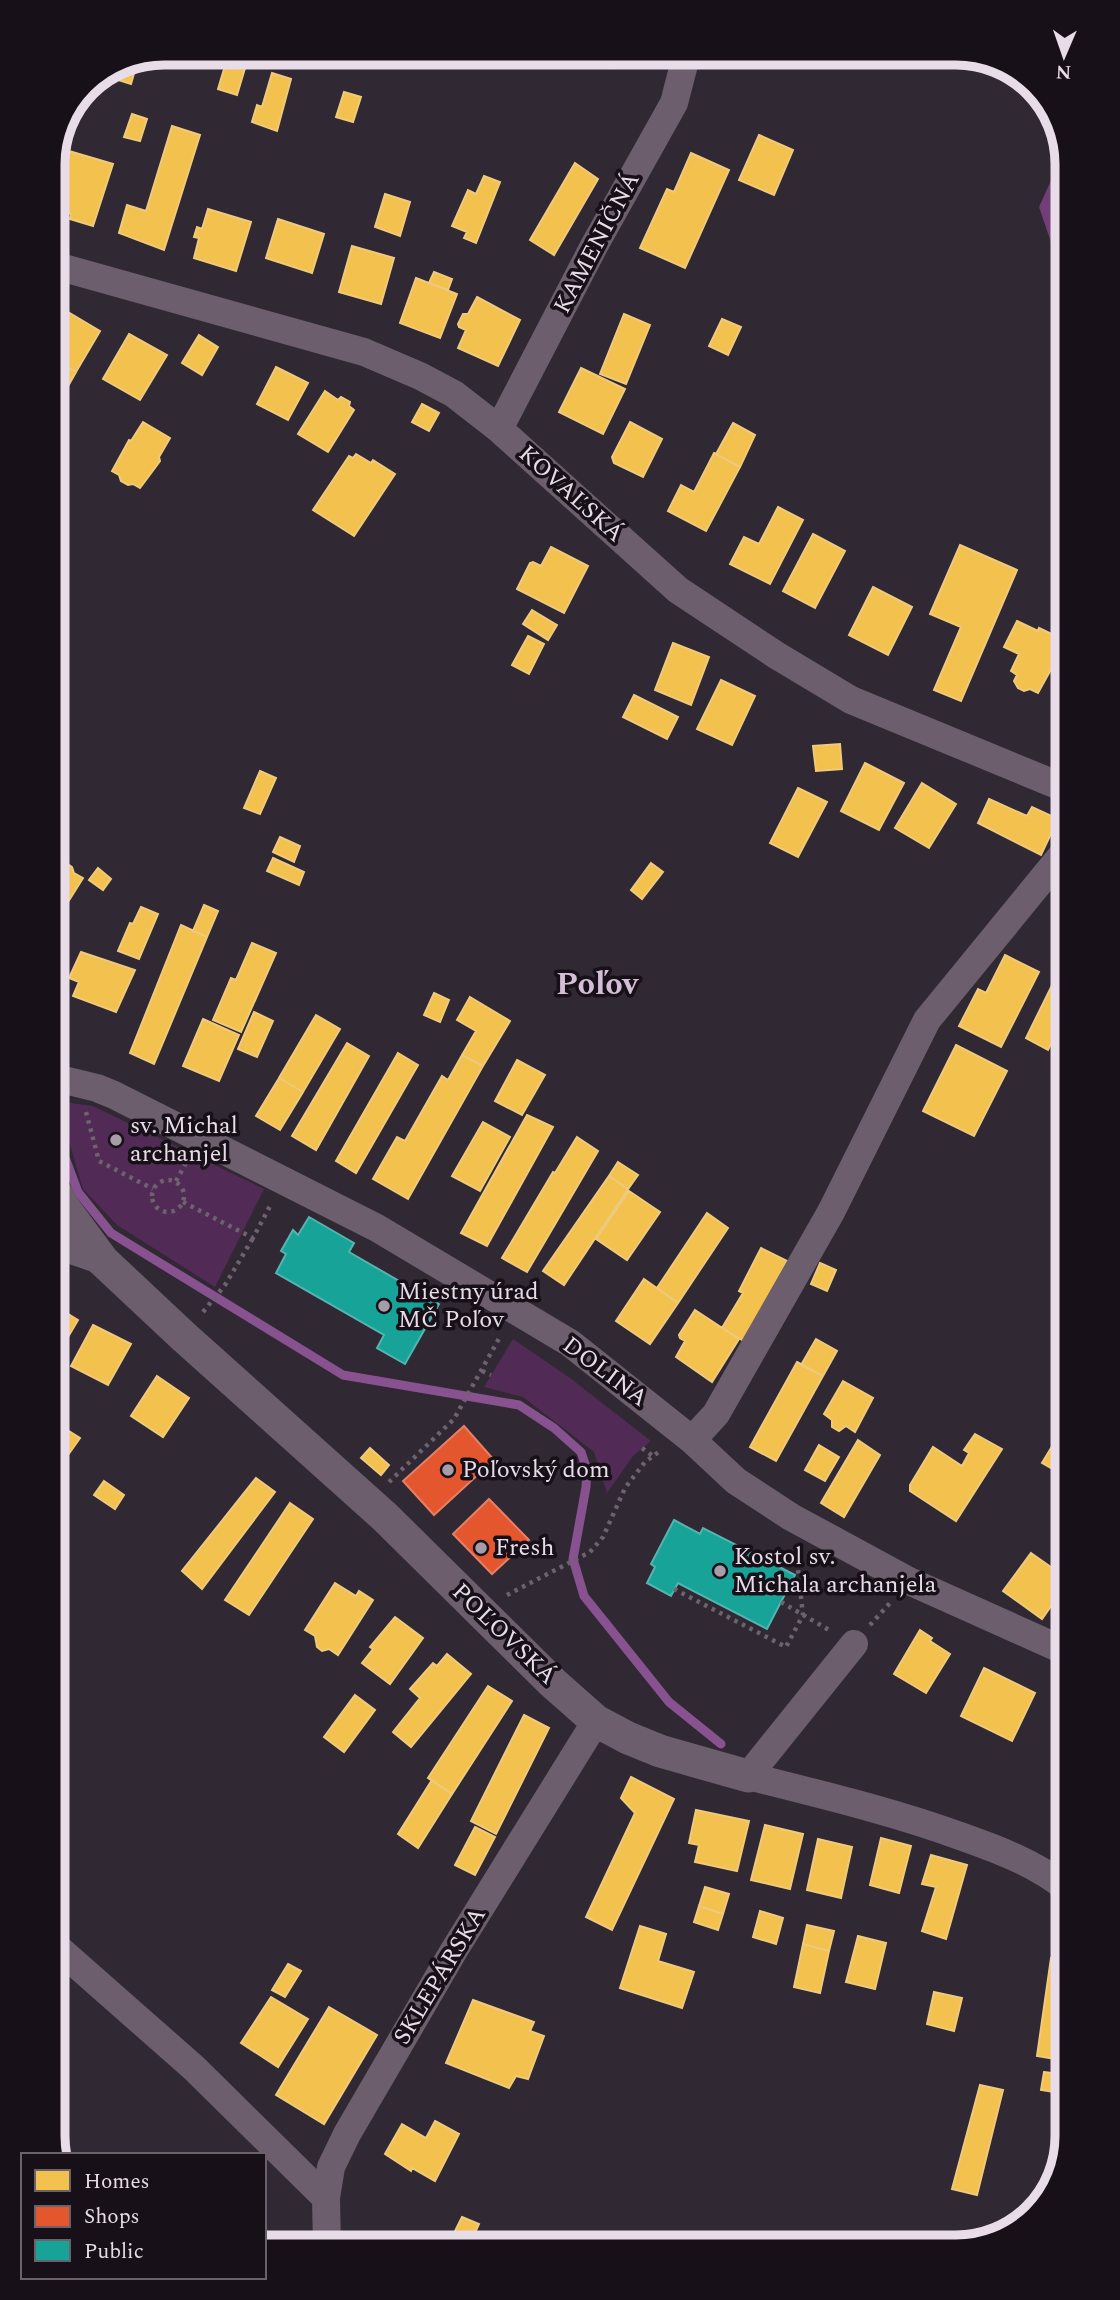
<svg xmlns="http://www.w3.org/2000/svg" width="1120" height="2300" font-family="Spectral,serif">
  <style>
    .green { fill: #512b55 }
    .forest { fill: #723e78 }
    .homes { fill: #f2c14e; stroke: #efc97c; stroke-width: 2 }
    .shops { fill: #e4572e; stroke: #e57f66; stroke-width: 2 }
    .public { fill: #17a398; stroke: #55b4b0; stroke-width: 2 }
    .lines { fill: none; stroke-linecap: round; stroke-linejoin: round }
    .stream { stroke: #88518f; stroke-width: 9 }
    .path { stroke: #6d636e; stroke-width: 4.5; stroke-dasharray: 3.5 5; stroke-linecap: butt }
    .minor { stroke: #6c5e6d; stroke-width: 28 }
    .tertiary { stroke: #6c5e6d; stroke-width: 33 }
    .poi-dot { fill: #a79da8; stroke: #171018; stroke-width: 2.5 }
    .labels { text-anchor: middle; dominant-baseline: central; stroke-width: 7; stroke-linejoin: round; paint-order: stroke }
    .street-label { font-size: 24px; fill: #e7dce8; stroke: #171018 }
    .poi-label { font-size: 24px; fill: #e7dce8; stroke: #171018; text-anchor: start }
    .district-label { font-size: 32px; font-weight: bold; fill: #d3bed5; stroke: #171018 }
    .rim { fill: none; stroke: #e7dce8; stroke-width: 9 }
  </style>
  <rect width="100%" height="100%" fill="#302832"/>
  <path class="green" d="M57,1101L93,1106L264,1189L215,1287L117,1225L83,1189Z
    M513,1339L570,1378L651,1441L633,1456L607,1493L594,1452L523,1397L484,1387Z"/>
  <path class="forest" d="M1059,163L1060,253L1055,254L1039,207Z"/>
  <path class="homes" d="M569,53H616L613,61L615,62L613,68L569,55Z
    M227,59L246,65L237,95L218,89Z
    M137,63L131,84L106,76Z
    M272,73L291,79L277,131L252,122L257,105L262,107Z
    M344,92L361,97L353,122L336,117Z
    M132,114L147,119L140,141L124,137Z
    M172,126L200,135L164,250L119,233L127,205L146,211Z
    M759,135L793,150L774,195L739,180Z
    M69,151L113,164L93,226L70,219L71,214L53,208V197Z
    M691,153L729,170L685,268L640,248L667,189L674,192Z
    M575,163L598,179L554,255L530,240Z
    M484,176L500,182L476,243L464,238L467,232L452,226L468,190L476,194Z
    M385,194L410,202L400,236L375,227Z
    M208,209L251,222L236,271L194,258L199,238L194,237L197,227L202,229Z
    M278,219L324,234L312,273L266,258Z
    M352,246L394,258L381,304L339,292Z
    M434,272L452,279L448,290L429,283Z
    M416,278L457,294L440,338L400,323Z
    M477,297L520,320L498,366L458,348L466,330L459,327L458,324L463,314H468Z
    M63,309L100,331L76,372L54,359L53,325Z
    M624,314L650,325L626,384L600,374Z
    M722,319L741,327L728,355L709,346Z
    M129,334L167,355L140,400L103,379Z
    M199,335L218,347L202,375L182,363Z
    M57,361L76,372L54,411V367Z
    M276,367L308,383L288,420L257,404Z
    M581,368L625,389L603,434L559,412Z
    M325,391L338,400L341,397L350,402L349,406L354,410L328,452L298,434Z
    M422,404L439,413L429,431L412,422Z
    M143,422L170,438L159,457L160,461L140,488L133,484L128,485L121,481L119,475L112,471L129,440L131,441Z
    M630,422L662,439L643,477L614,463L612,457Z
    M733,423L755,435L740,467L716,454Z
    M714,453L740,467L706,531L668,511L681,485L694,492Z
    M356,454L371,463L373,460L395,474L354,536L313,510L349,456L353,458Z
    M778,507L803,520L770,584L730,564L744,537L759,544Z
    M813,534L845,551L815,608L783,591Z
    M960,545L1017,570L961,701L934,690L961,627L930,614Z
    M551,547L588,566L564,613L517,589L530,563L533,562L541,566Z
    M873,587L912,607L888,655L849,635Z
    M532,610L557,625L548,640L523,624Z
    M1017,621L1038,631L1039,628L1058,637L1057,639L1061,642L1052,663L1054,664L1038,693L1030,689L1024,691L1018,688L1014,681L1017,675L1011,671L1019,654L1004,647Z
    M528,636L544,644L529,674L512,665Z
    M673,643L709,657L691,705L655,690Z
    M721,680L755,696L732,745L697,729Z
    M634,695L678,717L667,739L623,717Z
    M840,744L842,769L816,771L813,746Z
    M865,763L904,783L879,830L841,811Z
    M260,771L276,778L260,814L244,808Z
    M922,783L956,804L929,848L895,828Z
    M798,788L827,802L798,857L770,843Z
    M989,799L1027,816L1032,807L1058,819L1041,855L978,823Z
    M280,837L300,846L294,862L273,852Z
    M273,858L304,872L299,885L267,871Z
    M56,861L59,863L65,862L72,867L74,873L83,878L56,921Z
    M651,863L663,872L642,899L631,890Z
    M98,868L111,879L103,890L89,880Z
    M204,905L218,911L207,937L193,931Z
    M141,907L158,914L139,959L118,951L130,923L133,924Z
    M181,925L207,937L154,1064L130,1053Z
    M252,943L276,953L241,1032L213,1020L231,978L236,980Z
    M81,952L135,970L116,1012L73,996L79,982L69,978Z
    M1005,955L1039,972L1001,1047L959,1026L978,989L986,993Z
    M1059,971L1063,973V1020L1048,1050L1026,1038Z
    M434,993L449,1000L440,1022L424,1015Z
    M470,997L510,1021L483,1066L462,1055L476,1031L457,1020Z
    M254,1012L273,1021L257,1057L238,1049Z
    M316,1015L340,1029L303,1092L279,1078Z
    M203,1019L239,1035L219,1081L183,1066Z
    M347,1043L369,1056L316,1150L292,1136Z
    M956,1045L1007,1071L974,1136L923,1111Z
    M398,1053L418,1065L356,1173L336,1161Z
    M462,1055L483,1066L408,1199L373,1179L397,1137L405,1141L442,1076L448,1080Z
    M517,1060L545,1075L522,1115L495,1101Z
    M279,1078L303,1092L280,1130L256,1116Z
    M527,1115L553,1127L487,1246L461,1233Z
    M483,1122L510,1137L480,1191L452,1176Z
    M577,1137L598,1151L527,1272L502,1258L553,1172L555,1173Z
    M618,1162L638,1175L628,1189L609,1176Z
    M609,1176L628,1189L564,1285L543,1271Z
    M629,1191L660,1212L627,1260L596,1239Z
    M707,1213L728,1228L678,1303L657,1288Z
    M761,1248L787,1261L744,1341L722,1328L743,1293L739,1291Z
    M820,1263L836,1270L827,1291L811,1284Z
    M644,1279L678,1303L650,1344L616,1321Z
    M57,1307L78,1320L58,1354Z
    M695,1310L739,1339L712,1382L676,1357L685,1341L680,1338L679,1335Z
    M93,1325L131,1344L108,1385L71,1366Z
    M816,1339L837,1351L823,1376L801,1365Z
    M797,1362L823,1376L776,1461L750,1447Z
    M157,1376L189,1398L163,1437L131,1416Z
    M843,1381L873,1398L855,1432L846,1426L839,1431L832,1427V1420L824,1414Z
    M1065,1425V1476L1042,1463Z
    M61,1426L80,1438L58,1469V1431Z
    M975,1434L1002,1449L956,1521L910,1491V1485L933,1447L962,1466L969,1453L964,1450Z
    M858,1440L880,1455L844,1517L821,1503Z
    M819,1445L839,1457L825,1481L805,1470Z
    M370,1448L389,1465L381,1475L361,1458Z
    M256,1478L275,1492L202,1589L182,1571Z
    M104,1481L124,1495L115,1509L94,1495Z
    M290,1503L313,1519L249,1615L225,1600Z
    M1031,1553L1058,1572L1062,1568L1065,1571V1586L1042,1619L1003,1591Z
    M335,1583L356,1596L359,1591L373,1600L338,1655L329,1649L322,1651L317,1647L315,1636L305,1630Z
    M395,1617L423,1638L390,1684L362,1663L373,1649L370,1647Z
    M920,1630L932,1638L930,1641L950,1654L926,1693L894,1674Z
    M447,1654L471,1674L411,1747L393,1732L420,1698L410,1689L433,1663L437,1666Z
    M984,1668L1035,1693L1012,1741L961,1716Z
    M488,1686L512,1701L452,1794L428,1778Z
    M355,1695L375,1710L344,1752L324,1737Z
    M524,1715L549,1728L496,1834L471,1821Z
    M631,1777L674,1799L612,1930L586,1917L635,1813L621,1798Z
    M432,1780L452,1794L418,1848L398,1834Z
    M696,1810L749,1821L737,1871L695,1862L699,1845L689,1843Z
    M765,1825L803,1834L790,1889L751,1880Z
    M475,1827L495,1837L475,1875L455,1865Z
    M881,1838L911,1846L899,1893L870,1885Z
    M818,1839L852,1847L841,1898L807,1890Z
    M931,1855L967,1865L946,1939L922,1931L936,1887L922,1884Z
    M705,1887L729,1894L723,1914L699,1906Z
    M699,1906L723,1914L718,1930L694,1922Z
    M760,1911L783,1918L776,1944L753,1937Z
    M807,1925L834,1931L829,1951L803,1944Z
    M640,1926L666,1934L658,1961L694,1972L682,2008L620,1988Z
    M858,1936L886,1943L875,1989L846,1982Z
    M803,1944L829,1951L820,1993L794,1987Z
    M1051,1958L1067,1961V2061L1037,2056Z
    M288,1964L301,1971L285,1997L272,1990Z
    M934,1992L962,1998L954,2031L927,2024Z
    M271,1997L308,2019L278,2067L241,2043Z
    M473,2000L534,2022L530,2031L544,2036L528,2079L516,2076L509,2088L446,2063Z
    M329,2007L377,2035L324,2124L276,2095Z
    M1044,2072L1067,2075V2094L1041,2090Z
    M980,2085L1003,2090L977,2195L952,2189Z
    M435,2121L459,2134L435,2181L412,2168L411,2171L385,2154L402,2124L426,2138Z
    M462,2217L479,2224L470,2244L449,2243Z"/>
  <path class="shops" d="M464,1426L494,1460L434,1515L403,1481Z
    M489,1499L529,1540L492,1574L453,1534Z"/>
  <path class="public" d="M309,1217L354,1243L349,1252L439,1304L405,1364L377,1348L384,1335L276,1273L286,1254L281,1251L293,1230L298,1235Z
    M674,1520L700,1534L703,1528L795,1575L767,1629L678,1583L671,1596L647,1583L655,1567L651,1564Z"/>
  <g class="lines">
    <path class="stream" d="M57,1136L78,1192L111,1233L343,1375L519,1405L554,1428L581,1452L587,1470L586,1487L573,1559L584,1596L669,1702L721,1744"/>
    <path class="path" d="M86,1112L99,1161L153,1189
      M152 1196a16 16 0 1 1 32 0a16 16 0 1 1-32 0Z
      M176,1181L187,1161
      M183,1202L253,1238L270,1206
      M203,1312L225,1285L253,1238
      M482,1371L491,1375
      M642,1448L653,1456
      M389,1482L454,1419L501,1335
      M674,1589L786,1647L803,1615L796,1552
      M507,1595L590,1552L603,1537L625,1488L645,1462L660,1451
      M781,1602L829,1630
      M870,1625L890,1603"/>
    <path class="minor" d="M53,265L364,352L420,376L454,394L499,429L678,590L776,655L851,700L1062,787
      M499,429L594,246L674,103L687,53
      M56,1078L97,1088L114,1095L377,1228L570,1343L692,1440L736,1481L791,1517L909,1581L1065,1651
      M57,1245L103,1261
      M692,1440L716,1414L831,1212L927,1020L1062,855
      M854,1644L748,1776C819,1794 891,1811 960,1836C997,1849 1035,1863 1066,1888
      M60,1950L194,2068L326,2198
      M327,2246L326,2198L331,2167L347,2134L453,1952L596,1721"/>
    <path class="tertiary" d="M57,1195L64,1208L103,1261L183,1336L385,1517L553,1683L596,1721L628,1738L660,1751L748,1776"/>
  </g>
  <g class="poi-dot">
    <circle cx="116" cy="1140" r="7"/>
    <circle cx="384" cy="1306" r="7"/>
    <circle cx="448" cy="1470" r="7"/>
    <circle cx="481" cy="1548" r="7"/>
    <circle cx="720" cy="1571" r="7"/>
  </g>
  <g class="labels">
    <g class="street-label">
      <text transform="translate(597 243) rotate(-62)">KAMENIČNÁ</text>
      <text transform="translate(571 494) rotate(42)">KOVAĽSKÁ</text>
      <text transform="translate(605 1372) rotate(37)">DOLINA</text>
      <text transform="translate(504 1634) rotate(44)">POĽOVSKÁ</text>
      <text transform="translate(440 1976) rotate(-59)">SKLEPÁRSKA</text>
    </g>
    <g class="poi-label">
      <text x="130" y="1126">sv. Michal<tspan x="130" dy="28">archanjel</tspan></text>
      <text x="398" y="1292">Miestny úrad<tspan x="398" dy="28">MČ Poľov</tspan></text>
      <text x="462" y="1470">Poľovský dom</text>
      <text x="495" y="1548">Fresh</text>
      <text x="734" y="1557">Kostol sv.<tspan x="734" dy="28">Michala archanjela</tspan></text>
    </g>
    <g class="district-label">
      <text x="597" y="984">Poľov</text>
    </g>
  </g>
  <path d="M0 0H1120V2300H0ZM164 65H956A99 99 0 0 1 1055 164V2136A99 99 0 0 1 956 2235H164A99 99 0 0 1 65 2136V164A99 99 0 0 1 164 65Z" fill="#171018" fill-rule="evenodd"/>
  <path class="rim" d="M164 65H956A99 99 0 0 1 1055 164V2136A99 99 0 0 1 956 2235H164A99 99 0 0 1 65 2136V164A99 99 0 0 1 164 65Z"/>
  <rect x="21" y="2153" width="245" height="126" fill="#171018" stroke="#6a626b" stroke-width="2"/>
  <rect x="35" y="2170" width="35" height="21" fill="#f2c14e" stroke="#6a626b" stroke-width="2"/>
  <text x="84" y="2188" font-size="21" fill="#e7dce8">Homes</text>
  <rect x="35" y="2206" width="35" height="21" fill="#e4572e" stroke="#6a626b" stroke-width="2"/>
  <text x="84" y="2223" font-size="21" fill="#e7dce8">Shops</text>
  <rect x="35" y="2240" width="35" height="21" fill="#17a398" stroke="#6a626b" stroke-width="2"/>
  <text x="84" y="2258" font-size="21" fill="#e7dce8">Public</text>
  <g transform="translate(1064 56) rotate(182)" stroke="#171018" stroke-width="5" paint-order="stroke">
  <path d="M0-5L12 26L0 18L-12 26Z" fill="#e7dce8"/>
  <text y="-10" font-size="19" font-weight="bold" text-anchor="middle" fill="#e7dce8">N</text>
  </g>
</svg>
